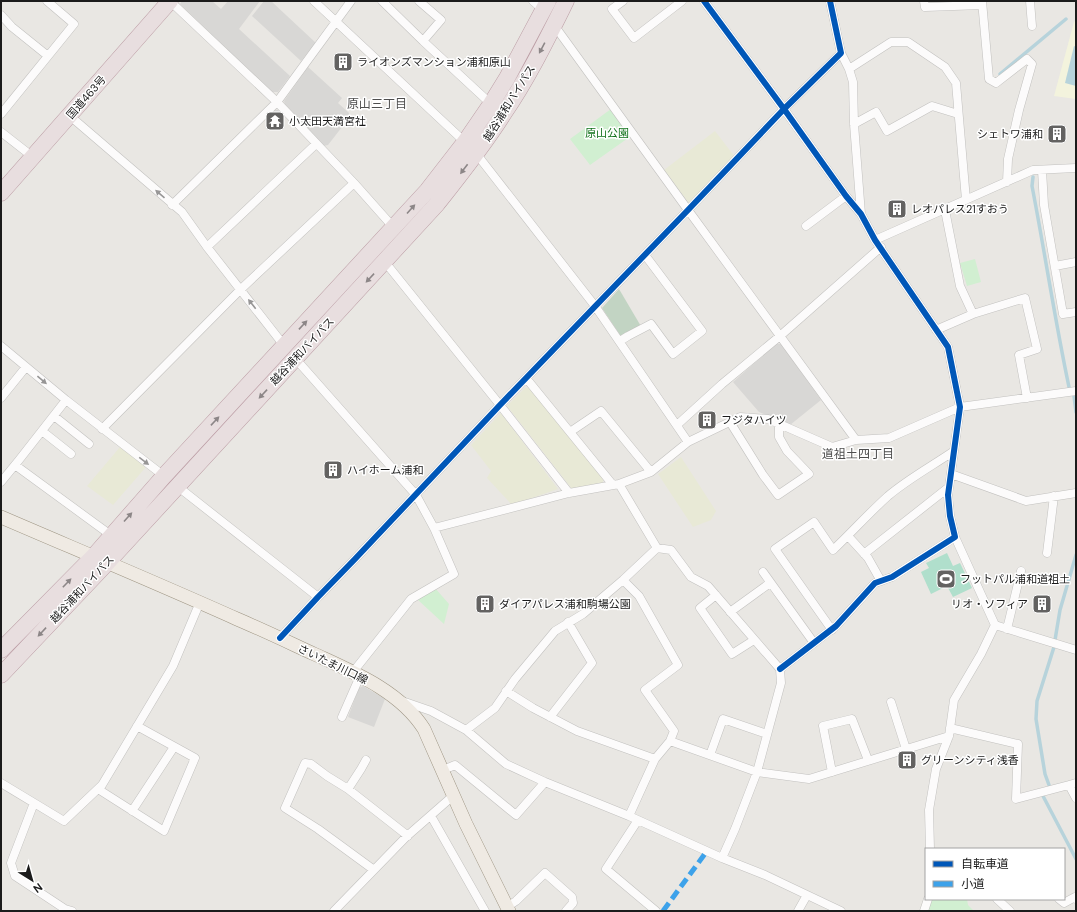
<svg xmlns="http://www.w3.org/2000/svg" width="1077" height="912" font-family="'DM Sans','Noto Sans JP',sans-serif">
  <style>
    .residential { fill: #d8d7d5 }
    .education { fill: #f3f3dd }
    .religious { fill: #d7d6d5 }
    .farmland { fill: #e8e9d6 }
    .cemetery { fill: #c2d4c3 }
    .park { fill: #d1efd1 }
    .pitch { fill: #b0dfcc }
    .water { fill: #b7d3db }
    .lines { fill: none; stroke-linecap: round; stroke-linejoin: round }
    .stream { stroke: #b7d3db; stroke-width: 3.5 }
    .street-casing { stroke: #c2c1bf; stroke-width: 9 }
    .primary-casing { stroke: #9d9482; stroke-width: 14 }
    .highway-casing { stroke: #bc9da5; stroke-width: 17 }
    .street { stroke: #fcfbfb; stroke-width: 8 }
    .primary { stroke: #efeae3; stroke-width: 13 }
    .highway { stroke: #e8dedf; stroke-width: 16 }
    .quiet { stroke: #3da2ea; stroke-width: 5; stroke-dasharray: 10 5; stroke-linecap: butt }
    .cycleway-casing { stroke: #fff; stroke-width: 8 }
    .cycleway { stroke: #0057b8; stroke-width: 6 }
    .oneway { fill: #8c8687 }
    .oneway2 { fill: #979696 }
    .labels { text-anchor: middle; dominant-baseline: central; stroke-width: 3; stroke-linejoin: round; paint-order: stroke }
    .poi-label { font-size: 11px; fill: #1b1b1b; stroke: #fff; text-anchor: start }
    .street-label { font-size: 11px; fill: #1b1b1b; stroke: #fff }
    .park-label { font-size: 11px; fill: #10711a; stroke: #fff }
    .neighbourhood-label { font-size: 12px; fill: #4e4e4e; stroke: #fff }
  </style>
  <rect width="100%" height="100%" fill="#e9e7e3"/>
  <path class="residential" d="M182,1H212L221,9L228,1H260L239,29L290,76L278,92H272L180,4Z
    M264,1H271L316,43L301,61L252,16Z
    M308,67L342,98L338,103L349,113V118L328,145L323,146L285,105L284,101Z
    M776,344H781L821,400L790,425L759,412L733,382Z
    M363,686L385,699L374,727L348,717L359,688Z"/>
  <path class="education" d="M1076,20V99L1054,96L1074,22Z"/>
  <path class="religious" d="M274,110H278L284,116L275,125L267,117Z"/>
  <path class="farmland" d="M715,131L735,157L690,205L664,170Z
    M525,388H530L604,479L602,484L572,489L507,406Z
    M501,413L558,489L512,505L487,478L491,471L471,445Z
    M120,447L146,467L113,505L87,486Z
    M681,457L716,511L711,520L693,527L658,474Z"/>
  <path class="cemetery" d="M619,289L642,328L622,338L602,308Z"/>
  <path class="park" d="M611,109L631,136L590,165L570,139Z
    M975,259L981,282L967,286L960,263Z
    M435,588L449,604L444,624L417,599Z
    M932,899H967L968,905L974,911H928Z"/>
  <path class="pitch" d="M947,553L953,566L960,563L972,588L953,597L947,586L931,594L921,572L929,568L926,563Z"/>
  <path class="water" d="M1074,46L1076,47V86L1065,83Z"/>
  <g class="lines">
    <path class="stream" d="M1000,74L1066,19
      M1033,177L1032,186C1045,253 1055,321 1069,387
      M1074,396L1076,412
      M1055,640L1060,610L1076,555
      M1049,785L1045,774L1036,719L1037,701L1054,647
      M1043,796L1076,859"/>
    <g class="street-casing">
      <path id="street" d="M170,1L277,102L354,183L394,228
        M314,1L467,144
        M382,1L423,41L491,104
        M419,1L441,20L423,41
        M533,1L543,10
        M623,1L612,9L634,38L682,1
        M704,1L784,109L846,196L861,214L875,240L948,347L960,407L948,495L950,516L955,537L892,577L875,583L836,626L780,669
        M924,1L925,7L982,5
        M982,1L989,79L996,83L1027,59L1032,64L1019,110L1008,159L1007,182
        M1030,1L1032,26
        M1,15L12,27L48,56
        M554,25L688,210L856,440
        M841,53L849,69L853,82L854,124L861,214
        M849,69L891,42H908L945,67L956,83L966,200
        M1,114L74,24L47,1
        M70,116L182,212L207,247L286,348
        M854,124L876,112L887,131L932,106L958,114
        M1,132L33,157
        M475,152L595,306L688,442
        M1042,170L1044,205L1063,314L1076,312
        M172,205L277,102L351,1
        M806,226L846,196
        M875,240L1033,170L1076,168
        M207,247L316,144
        M385,262L500,405L569,493
        M1055,266L1076,262
        M973,314L1025,298L1037,349L1019,355L1027,398
        M936,330L973,314L960,286L945,210
        M620,341L628,336L651,324L673,354L702,331L645,255
        M1,346L66,400L164,476
        M294,357L416,495L434,528L454,574L411,599L353,672
        M526,378L613,485
        M1,398L26,367
        M54,416L89,444
        M730,422L763,475L778,495L809,474L787,451L779,437V424
        M677,425L722,384L780,336L881,247
        M102,429L240,290L354,183
        M42,431L71,454
        M570,432L601,411L651,472
        M15,465L112,536
        M951,474L1026,501L1076,493
        M1,482L19,460L66,400
        M177,486L318,597
        M434,528L569,493L619,484L651,472L688,442L740,417L768,419L832,447L856,440L889,438L960,407L1076,391
        M848,536L868,558L881,581
        M955,537L995,625
        M657,548L671,550L691,577L708,586L780,669L781,683L757,772L735,829L722,858
        M1047,553L1054,496
        M864,554L949,487
        M763,572L814,643
        M623,580L639,596L678,665L645,690L674,731L670,741L655,759L629,816
        M716,595L700,608L732,654L754,640
        M730,612L770,583
        M1007,629L1021,571
        M832,630L775,549L814,522L833,550C852,532 869,513 888,496C908,479 932,466 954,451
        M280,638L318,597L355,559L500,405L688,210L784,109L841,53L830,1
        M506,691L533,708L577,731L655,759
        M402,701L431,711L466,730L506,764L545,782L629,816L722,858L765,875L841,911
        M891,702L906,749
        M342,717L360,676
        M550,717L592,663L568,622
        M950,728L1018,744L1016,799L1069,785
        M466,730L495,708L515,679L555,631L583,614L623,580L657,548L619,484
        M670,741L757,772L809,779L949,736
        M710,755L723,719L767,734
        M443,770L455,765L516,815L545,782
        M832,772L823,726L852,719L868,760
        M1,783L64,821L102,785L173,666L200,602
        M1076,783L1069,785L1076,798
        M98,789L164,831L195,758L137,726
        M348,789L361,769L366,760
        M34,803L11,863L15,876L65,909L72,911
        M132,811L174,747
        M431,816L485,911
        M638,820L606,869L656,911
        M930,849L929,810L936,769L949,736L954,700L981,654L995,625L1076,650
        M374,870L318,829L285,808L305,763L311,764L327,776L348,789L408,836
        M997,899L1010,911
        M1059,899L1064,903L1075,897L1076,899
        M507,907L516,901L545,873L572,897L573,903L566,911
        M334,911L406,837L454,795
        M798,911L807,895
        M924,911L928,899"/>
    </g>
    <g class="primary-casing">
      <path id="primary" d="M1,517C80,551 159,584 237,619C263,630 288,642 314,654C353,672 400,691 424,729L466,824L509,911"/>
    </g>
    <g class="highway-casing">
      <path id="highway" d="M1,193L170,1
        M1,650L93,557L164,476L427,191L465,142L491,104L507,78L548,1
        M1,675L107,563L437,204C460,175 484,145 504,113C528,78 547,39 566,1"/>
    </g>
    <use href="#street" class="street"/>
    <use href="#primary" class="primary"/>
    <use href="#highway" class="highway"/>
    <path class="quiet" d="M663,911L707,851"/>
    <g class="cycleway-casing">
      <path id="cycleway" d="M704,1L784,109L846,196L861,214L875,240L948,347L960,407L948,495L950,516L955,537L892,577L875,583L836,626L780,669
        M280,638L318,597L355,559L500,405L688,210L784,109L841,53L830,1"/>
    </g>
    <use href="#cycleway" class="cycleway"/>
  </g>
  <defs><path id="oneway-solid" d="M-6-.8H1V-3.2L6.5 0L1 3.2V.8H-6Z"/></defs>
  <g class="oneway">
    <use href="#oneway-solid" transform="translate(542 48) rotate(118)"/>
    <use href="#oneway-solid" transform="translate(464 169) rotate(127)"/>
    <use href="#oneway-solid" transform="translate(411 209) rotate(-48)"/>
    <use href="#oneway-solid" transform="translate(370 278) rotate(133)"/>
    <use href="#oneway-solid" transform="translate(303 325) rotate(-47)"/>
    <use href="#oneway-solid" transform="translate(263 394) rotate(133)"/>
    <use href="#oneway-solid" transform="translate(215 421) rotate(-47)"/>
    <use href="#oneway-solid" transform="translate(128 517) rotate(-48)"/>
    <use href="#oneway-solid" transform="translate(67 583) rotate(-46)"/>
    <use href="#oneway-solid" transform="translate(42 632) rotate(133)"/>
  </g>
  <g class="oneway2">
    <use href="#oneway-solid" transform="translate(160 194) rotate(-139)"/>
    <use href="#oneway-solid" transform="translate(252 304) rotate(-128)"/>
    <use href="#oneway-solid" transform="translate(42 380) rotate(40)"/>
    <use href="#oneway-solid" transform="translate(144 461) rotate(37)"/>
  </g>
  <defs>
    <g id="building-square" transform="scale(1)"><rect x="-9" y="-9" width="18" height="18" rx="4" fill="#636261" stroke="#fff"/><path d="M-4-6H4V6H1V3H-1V6H-4ZM-2.5-4.3h1.7v1.8h-1.7ZM.8-4.3h1.7v1.8H.8ZM-2.5-1h1.7V.8h-1.7ZM.8-1h1.7V.8H.8Z" fill="#fff"/></g>
    <g id="temple-square" transform="scale(1)"><rect x="-9" y="-9" width="18" height="18" rx="4" fill="#636261" stroke="#fff"/><path d="M0-6L5-2H3V0L6.5 2.5H4V6H1.5V3h-3V6H-4V2.5H-6.5L-3 0V-2H-5Z" fill="#fff"/></g>
    <g id="stadium-square" transform="scale(1)"><rect x="-9" y="-9" width="18" height="18" rx="4" fill="#636261" stroke="#fff"/><path d="M0-5a6.5 5 0 1 0 0 10a6.5 5 0 1 0 0-10ZM-3.5-1.8h7v3.6h-7Z" fill="#fff"/></g>
  </defs>
  <g fill-rule="evenodd">
    <use href="#building-square" x="343" y="62"/>
    <use href="#temple-square" x="275" y="121"/>
    <use href="#building-square" x="1057" y="134"/>
    <use href="#building-square" x="897" y="209"/>
    <use href="#building-square" x="707" y="420"/>
    <use href="#building-square" x="333" y="470"/>
    <use href="#stadium-square" x="946" y="579"/>
    <use href="#building-square" x="485" y="604"/>
    <use href="#building-square" x="1042" y="604"/>
    <use href="#building-square" x="907" y="760"/>
  </g>
  <g class="labels">
    <g class="poi-label">
      <text x="357" y="62">ライオンズマンション浦和原山</text>
      <text x="289" y="121">小太田天満宮社</text>
      <text x="1043" y="134" text-anchor="end">シェトワ浦和</text>
      <text x="911" y="209">レオパレス21すおう</text>
      <text x="721" y="420">フジタハイツ</text>
      <text x="347" y="470">ハイホーム浦和</text>
      <text x="960" y="579">フットパル浦和道祖土</text>
      <text x="499" y="604">ダイアパレス浦和駒場公園</text>
      <text x="1028" y="604" text-anchor="end">リオ・ソフィア</text>
      <text x="921" y="760">グリーンシティ浅香</text>
    </g>
    <g class="street-label">
      <text transform="translate(86 97) rotate(-49)">国道463号</text>
      <text transform="translate(509 103) rotate(-58)">越谷浦和バイパス</text>
      <text transform="translate(302 351) rotate(-47)">越谷浦和バイパス</text>
      <text transform="translate(82 589) rotate(-47)">越谷浦和バイパス</text>
      <text transform="translate(333 664) rotate(26)">さいたま川口線</text>
    </g>
    <g class="park-label">
      <text x="607" y="133">原山公園</text>
    </g>
    <g class="neighbourhood-label">
      <text x="377" y="104">原山三丁目</text>
      <text x="858" y="454">道祖土四丁目</text>
    </g>
  </g>
  <rect width="1077" height="912" fill="none" stroke="#1b1b1b" stroke-width="4"/>
  <rect x="925" y="848" width="140" height="52" fill="#ffffff" stroke="#a4a4a4"/>
  <rect x="933" y="861" width="20" height="6" fill="#0057b8" stroke="#a4a4a4"/>
  <text x="961" y="868" font-size="12" fill="#1b1b1b">自転車道</text>
  <rect x="933" y="881" width="20" height="6" fill="#3da2ea" stroke="#a4a4a4"/>
  <text x="961" y="888" font-size="12" fill="#1b1b1b">小道</text>
  <g transform="translate(32 880) rotate(143)" stroke="#ffffff" stroke-width="3" paint-order="stroke">
  <path d="M0-3L7 15L0 10L-7 15Z" fill="#1b1b1b"/>
  <text y="-6" font-size="11" font-weight="bold" text-anchor="middle" fill="#1b1b1b">N</text>
  </g>
</svg>
